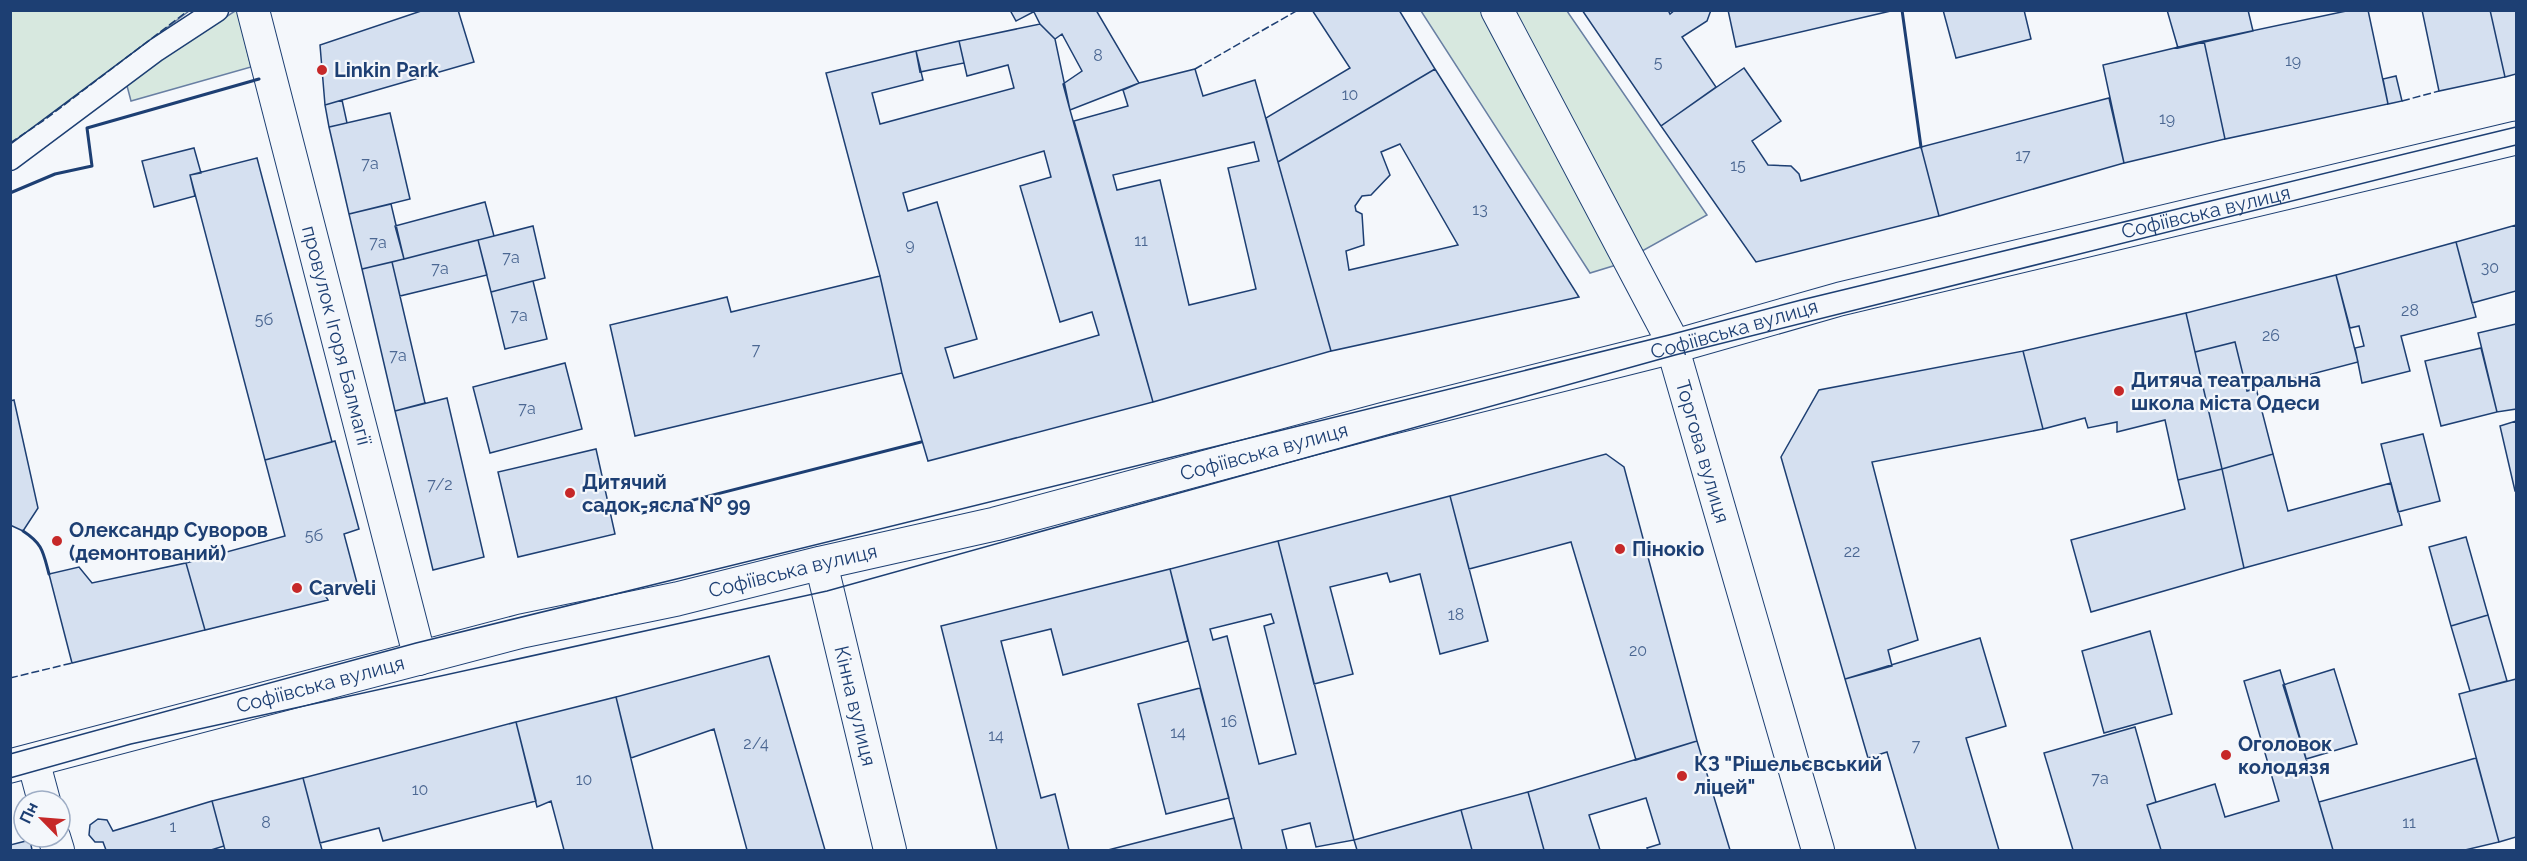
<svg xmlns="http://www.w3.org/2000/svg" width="2527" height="861" font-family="Raleway,sans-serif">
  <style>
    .green { fill: #d7e8df; stroke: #687fa3; stroke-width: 1.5 }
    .building { fill: #d5e0f0; stroke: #1d3f73; stroke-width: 1.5; fill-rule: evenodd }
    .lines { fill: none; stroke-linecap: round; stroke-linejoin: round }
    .pedestrian-casing { stroke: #1d3f73; stroke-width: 25 }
    .minor-casing { stroke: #1d3f73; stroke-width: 34 }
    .secondary-casing { stroke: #1d3f73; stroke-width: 35 }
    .pedestrian { stroke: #f4f7fb; stroke-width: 22 }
    .minor { stroke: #f4f7fb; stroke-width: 32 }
    .secondary { stroke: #f4f7fb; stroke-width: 33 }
    .tram { stroke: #1d3f73; stroke-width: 1.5 }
    .fence { stroke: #1d3f73; stroke-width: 1.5; stroke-dasharray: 8 3; stroke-linecap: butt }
    .wall { stroke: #1d3f73; stroke-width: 3 }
    .poi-dot { fill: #c62828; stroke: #f4f7fb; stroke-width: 2 }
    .labels { text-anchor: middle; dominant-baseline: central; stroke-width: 4.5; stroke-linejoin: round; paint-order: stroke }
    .number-label { font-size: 16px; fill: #4b6792 }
    .poi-label { font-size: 20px; font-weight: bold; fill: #1d3f73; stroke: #f4f7fb; text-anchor: start }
    .street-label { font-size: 20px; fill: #1d3f73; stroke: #f4f7fb }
  </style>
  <rect width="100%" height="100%" fill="#f4f7fb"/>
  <path class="green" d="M11,11H189L43,121L11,143Z
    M235,11H238L251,67L131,101L126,82Z
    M1421,11H1495L1626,262L1590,273Z
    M1507,11H1567L1707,215L1635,255Z"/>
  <path class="building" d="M424,10H458L474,62L325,105L320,45Z
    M1010,10H1037L1016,21Z
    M1037,10H1096L1139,83L1070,110L1063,84L1082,71L1062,34L1055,39L1040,24L1034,12Z
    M1312,10H1399L1435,69L1278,162L1266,118L1350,68Z
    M1582,10H1668L1670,14L1675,10H1711L1707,21L1682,37L1716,87L1661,126Z
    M1728,10H1895L1736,47Z
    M1943,10H2024L2031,39L1956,58Z
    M2167,10H2248L2253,31L2178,48Z
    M2351,10H2368L2388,104L2225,139L2204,41Z
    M2422,10H2490L2505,77L2439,91Z
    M2490,10H2516V74L2505,77Z
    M1040,24L1055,39L1070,110L1153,402L928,461L902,373L880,276L826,73L916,51L923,80L872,93L880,124L1014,88L1008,65L967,76L959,41ZM1044,151L1051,177L1020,186L1060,322L1092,312L1099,335L954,378L945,348L977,339L937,202L908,211L903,193Z
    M959,41L964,63L920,72L916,51Z
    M2204,41L2225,139L2124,163L2103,65Z
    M1744,68L1781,121L1752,141L1768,165L1791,166L1799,174L1801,181L1921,147L1939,216L1756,262L1661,126Z
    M1195,69L1203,96L1255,80L1331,351L1153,402L1074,121L1128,106L1123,90L1139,83ZM1254,142L1259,161L1228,168L1256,289L1189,305L1160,180L1117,190L1113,175Z
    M1435,69L1579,297L1331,351L1278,162ZM1400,144L1458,245L1349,270L1346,251L1364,245L1362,214L1356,211L1355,206L1362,196L1371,195L1390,175L1381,152Z
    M2396,76L2402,101L2388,104L2383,79Z
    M2109,98L2124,163L1939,216L1921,147Z
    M342,100L347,123L329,127L325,105Z
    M390,113L410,199L349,214L329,127Z
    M194,148L201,173L190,175L195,196L154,207L142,161Z
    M257,158L332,442L265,460L190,175Z
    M485,202L494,236L404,259L395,226Z
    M391,204L404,259L362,269L349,214Z
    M2516,225V291L2472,303L2456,242Z
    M533,226L545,278L491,292L478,240Z
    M478,240L487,275L400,296L392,262Z
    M2456,242L2476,317L2401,336L2410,371L2362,383L2355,348L2364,346L2359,326L2350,328L2336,275Z
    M392,262L425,403L395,411L362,269Z
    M2336,275L2358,362L2247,391L2235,342L2195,352L2186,313Z
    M880,276L902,373L635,436L610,325L727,297L731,312Z
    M533,281L547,339L505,349L491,292Z
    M2186,313L2222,469L2178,480L2165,420L2117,432V422L2088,428L2085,418L2043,429L2023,351Z
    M2516,324V409L2497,412L2478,333Z
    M2235,342L2247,391L2256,388L2273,454L2222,469L2195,352Z
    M2481,348L2497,412L2441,426L2425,361Z
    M2023,351L2043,429L1872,462L1918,640L1888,650L1892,666L1845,679L1781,457L1819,390Z
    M565,363L582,429L490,453L473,387Z
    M447,398L484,557L433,570L395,411Z
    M14,400L38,508L23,531L10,525V401Z
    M2516,421V491H2515L2500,426Z
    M2423,434L2440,501L2398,512L2381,444Z
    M335,441L359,529L344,534L357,583L323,592L328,600L205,630L186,563L285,536L265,460Z
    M596,449L615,534L518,557L498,472Z
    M1606,454L1624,467L1697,741L1636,760L1571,542L1469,569L1450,496Z
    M2273,454L2288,511L2391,483L2402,525L2244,568L2222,469Z
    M2222,469L2244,568L2091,612L2071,540L2185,509L2178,480Z
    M1450,496L1488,641L1440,654L1420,574L1390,582L1387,573L1330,587L1353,674L1314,684L1278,541Z
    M2466,537L2488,615L2451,626L2429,547Z
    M1278,541L1354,840L1316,847L1310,823L1282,830L1287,850H1242L1170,569ZM1271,614L1274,623L1264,626L1296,754L1259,764L1227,636L1213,640L1210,629Z
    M186,563L205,630L72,663L49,574L79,567L92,583Z
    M1170,569L1188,641L1063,675L1051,629L1001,641L1041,798L1055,794L1069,850H997L941,626Z
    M2488,615L2507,681L2470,691L2451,626Z
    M2150,631L2172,714L2104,733L2082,651Z
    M1980,638L2006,726L1966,738L1999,850H1916L1887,752L1868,758L1845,679Z
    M769,656L825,850H747L714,729L631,758L616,697Z
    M2334,669L2357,744L2306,759L2283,685Z
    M2280,670L2333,850H2161L2147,805L2215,784L2225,817L2279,801L2244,681Z
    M2516,679V837L2499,842L2459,694Z
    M1200,688L1229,798L1166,814L1138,704Z
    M616,697L653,850H564L551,801L537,807L516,722Z
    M516,722L536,801L383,841L379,828L320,843L303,778Z
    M2135,727L2156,802L2147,805L2161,850H2073L2044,753Z
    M1697,741L1730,850H1648L1647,848L1660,844L1646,798L1589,815L1600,850H1544L1528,792Z
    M2476,758L2499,842L2465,850H2333L2319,802Z
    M303,778L322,850H225L212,801Z
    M1528,792L1544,850H1472L1461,810Z
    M212,801L224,846L211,850H106L103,842H95L89,835L90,825L98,819L107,820L113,831Z
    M1461,810L1472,850H1357L1354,840Z
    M1234,818L1242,850H1108Z
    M30,840L32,850H10V845Z"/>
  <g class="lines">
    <g class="pedestrian-casing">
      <path id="pedestrian" d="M10,159L156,50L217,10"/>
    </g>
    <g class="minor-casing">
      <g id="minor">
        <path id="s1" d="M253,10L416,643L419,659"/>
        <path id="s2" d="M1497,10L1669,335L1818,850"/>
        <path id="s3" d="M821,563L890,850"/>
        <path d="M33,760L44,801"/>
        <path d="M54,837L58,850"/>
      </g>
    </g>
    <g class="secondary-casing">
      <g id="secondary">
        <path id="s4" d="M10,766L522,631L677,599L821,563L995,524L1385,419L1672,347L1840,299L2516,138"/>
      </g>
    </g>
    <use href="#pedestrian" class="pedestrian"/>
    <use href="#minor" class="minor"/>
    <use href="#secondary" class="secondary"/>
    <path class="tram" d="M10,754L416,643L1669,335L1801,300L2516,127
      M10,778L131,744L827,591L1675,355L2516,145"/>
    <path class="fence" d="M1195,69L1298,10
      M2402,101L2439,91
      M10,143L43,121L189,10
      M10,678L72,663"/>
    <path class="wall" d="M1902,10L1921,147
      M10,193L55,174L92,166L87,128L259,79
      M642,513L921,442
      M23,531C43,544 43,552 49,574"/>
  </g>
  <g class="poi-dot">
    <circle cx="322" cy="70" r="6"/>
    <circle cx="2119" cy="391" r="6"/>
    <circle cx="570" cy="493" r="6"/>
    <circle cx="57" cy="541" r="6"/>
    <circle cx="1620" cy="549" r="6"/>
    <circle cx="297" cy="588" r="6"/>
    <circle cx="2226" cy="755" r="6"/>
    <circle cx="1682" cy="776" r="6"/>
  </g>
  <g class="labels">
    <g class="number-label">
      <text x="1098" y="55">8</text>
      <text x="2293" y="60">19</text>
      <text x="1658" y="62">5</text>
      <text x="1350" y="94">10</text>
      <text x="2167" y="118">19</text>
      <text x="2023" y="155">17</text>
      <text x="370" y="163">7а</text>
      <text x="1738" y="165">15</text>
      <text x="1480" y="209">13</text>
      <text x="1141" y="240">11</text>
      <text x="378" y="242">7а</text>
      <text x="910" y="244">9</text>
      <text x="511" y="257">7а</text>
      <text x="2490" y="267">30</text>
      <text x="440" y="268">7а</text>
      <text x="2410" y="310">28</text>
      <text x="519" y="315">7а</text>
      <text x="264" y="319">5б</text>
      <text x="2271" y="335">26</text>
      <text x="756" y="349">7</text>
      <text x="398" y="355">7а</text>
      <text x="527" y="408">7а</text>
      <text x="440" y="484">7/2</text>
      <text x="314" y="535">5б</text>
      <text x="1852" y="551">22</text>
      <text x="1456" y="614">18</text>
      <text x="1638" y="650">20</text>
      <text x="1229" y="721">16</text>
      <text x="1178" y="732">14</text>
      <text x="996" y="735">14</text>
      <text x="756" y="743">2/4</text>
      <text x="1916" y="745">7</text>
      <text x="2100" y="778">7а</text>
      <text x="584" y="779">10</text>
      <text x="420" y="789">10</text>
      <text x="266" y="822">8</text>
      <text x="2409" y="822">11</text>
      <text x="173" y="826">1</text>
    </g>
    <g class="poi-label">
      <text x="334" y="70">Linkin Park</text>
      <text x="2131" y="380">Дитяча театральна<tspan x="2131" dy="23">школа міста Одеси</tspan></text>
      <text x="582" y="482">Дитячий<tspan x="582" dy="23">садок-ясла № 99</tspan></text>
      <text x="69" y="530">Олександр Суворов<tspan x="69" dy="23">(демонтований)</tspan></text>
      <text x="1632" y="549">Пінокіо</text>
      <text x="309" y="588">Carveli</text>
      <text x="2238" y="744">Оголовок<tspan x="2238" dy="23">колодязя</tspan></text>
      <text x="1694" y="764">КЗ "Рішельєвський<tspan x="1694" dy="23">ліцей"</tspan></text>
    </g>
    <g class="street-label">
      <text stroke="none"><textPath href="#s4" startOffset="2265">Софіївська вулиця</textPath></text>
      <text stroke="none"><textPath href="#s4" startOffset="1779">Софіївська вулиця</textPath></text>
      <text stroke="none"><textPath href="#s1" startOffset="336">провулок Ігоря Балмагії</textPath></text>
      <text stroke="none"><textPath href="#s2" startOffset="489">Торгова вулиця</textPath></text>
      <text stroke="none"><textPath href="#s4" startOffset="1293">Софіївська вулиця</textPath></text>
      <text stroke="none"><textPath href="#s4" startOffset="807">Софіївська вулиця</textPath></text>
      <text stroke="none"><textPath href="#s4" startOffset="321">Софіївська вулиця</textPath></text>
      <text stroke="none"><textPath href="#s3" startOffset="147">Кінна вулиця</textPath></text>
    </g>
  </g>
  <rect width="2527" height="861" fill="none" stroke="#1d3f73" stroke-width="24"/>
  <g transform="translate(42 819) rotate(295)"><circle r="28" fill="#f4f7fb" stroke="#9eadc5" stroke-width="1.5"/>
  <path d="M0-4.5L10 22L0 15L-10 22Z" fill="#c62828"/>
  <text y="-9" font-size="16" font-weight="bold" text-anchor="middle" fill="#1d3f73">Пн</text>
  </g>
</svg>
